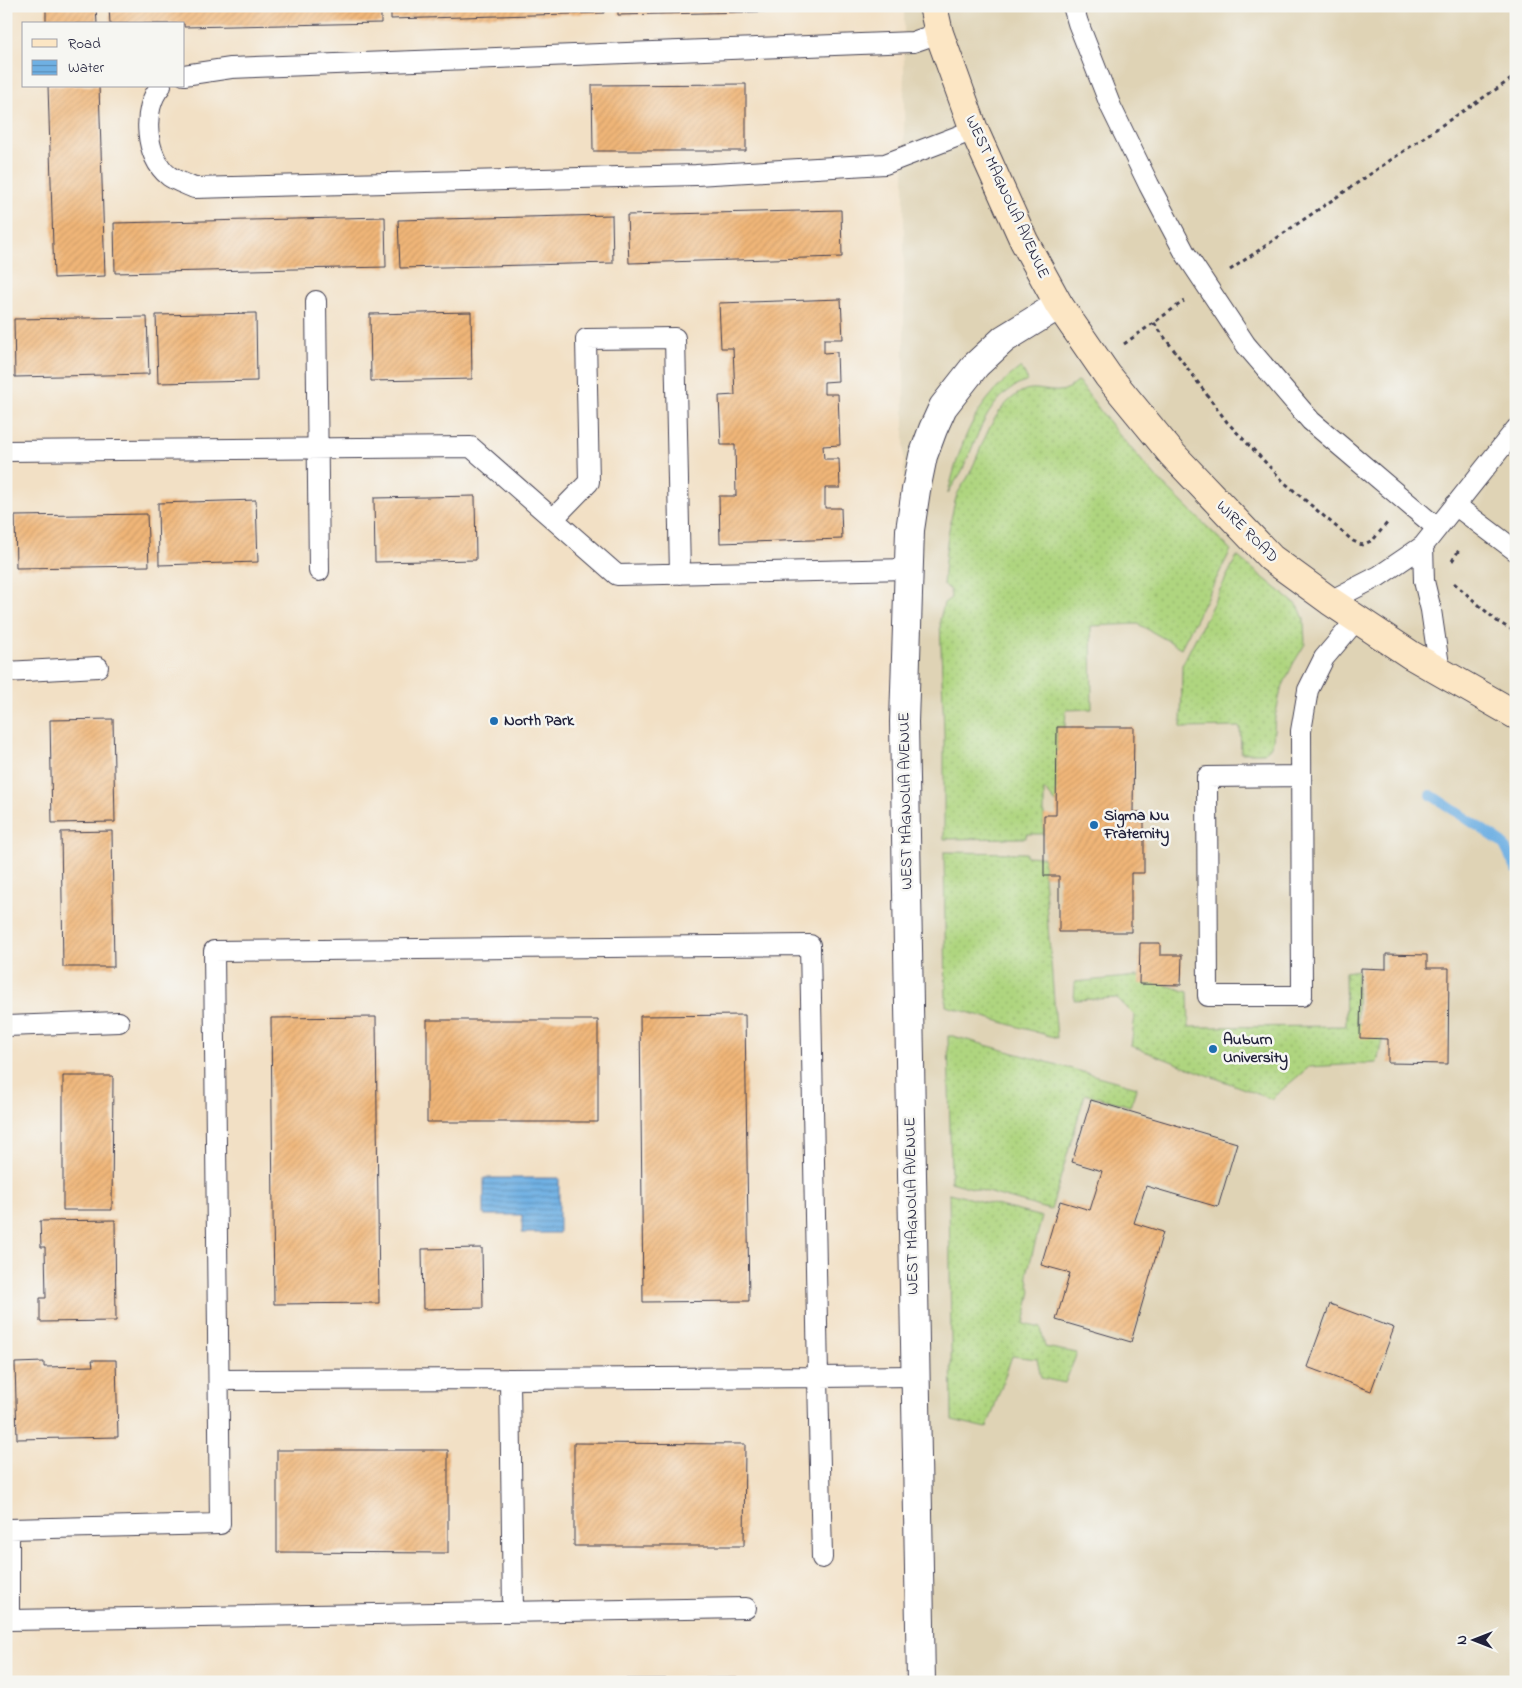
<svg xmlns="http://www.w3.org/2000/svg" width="1522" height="1688" font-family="'Indie Flower',sans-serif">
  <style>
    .built { fill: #dfd3b5 }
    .grass { fill: url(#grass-dots); stroke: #687c5d }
    .water { fill: url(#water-rules); stroke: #48698f }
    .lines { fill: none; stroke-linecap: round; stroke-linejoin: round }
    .stream { stroke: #6fb0e3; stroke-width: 10 }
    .building { fill: url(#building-hatch) }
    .lane-casing { stroke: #413e50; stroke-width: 22 }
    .street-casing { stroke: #413e50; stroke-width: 30 }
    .secondary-casing { stroke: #413e50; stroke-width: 30 }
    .path { stroke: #413e50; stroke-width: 3; stroke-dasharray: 4 4; stroke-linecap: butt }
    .lane { stroke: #fff; stroke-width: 20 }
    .street { stroke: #fff; stroke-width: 28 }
    .secondary { stroke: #fce6c4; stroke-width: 28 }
    .poi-dot { fill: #1f6fb2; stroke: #f6f6f2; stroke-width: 2 }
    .labels { text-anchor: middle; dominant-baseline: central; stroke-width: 5; stroke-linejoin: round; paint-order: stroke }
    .street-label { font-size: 16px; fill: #22223b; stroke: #f6f6f2 }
    .poi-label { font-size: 16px; font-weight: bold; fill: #22223b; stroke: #f6f6f2; text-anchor: start }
  </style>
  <defs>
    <pattern id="grass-dots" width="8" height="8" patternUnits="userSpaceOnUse" patternTransform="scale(1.25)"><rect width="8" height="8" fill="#afd57f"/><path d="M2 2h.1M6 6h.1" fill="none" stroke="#96b76f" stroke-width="1.8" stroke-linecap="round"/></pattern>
    <pattern id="water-rules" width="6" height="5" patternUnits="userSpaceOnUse" patternTransform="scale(1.25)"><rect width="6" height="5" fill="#6fb0e3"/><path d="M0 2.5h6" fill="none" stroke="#5b8fb9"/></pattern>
    <pattern id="building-hatch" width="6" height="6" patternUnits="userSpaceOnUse" patternTransform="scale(1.25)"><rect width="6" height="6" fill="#f0b678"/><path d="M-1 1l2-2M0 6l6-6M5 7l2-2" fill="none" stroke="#ce9c69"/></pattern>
  </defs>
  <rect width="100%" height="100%" fill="#f6f6f2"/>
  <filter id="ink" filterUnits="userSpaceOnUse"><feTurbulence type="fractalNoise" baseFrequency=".02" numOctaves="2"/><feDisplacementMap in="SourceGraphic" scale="10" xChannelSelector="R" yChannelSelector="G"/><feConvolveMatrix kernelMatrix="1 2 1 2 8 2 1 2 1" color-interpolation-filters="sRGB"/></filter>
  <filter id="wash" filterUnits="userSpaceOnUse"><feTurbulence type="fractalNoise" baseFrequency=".0096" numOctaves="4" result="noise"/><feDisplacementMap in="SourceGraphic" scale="20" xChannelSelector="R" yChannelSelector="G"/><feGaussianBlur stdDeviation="1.12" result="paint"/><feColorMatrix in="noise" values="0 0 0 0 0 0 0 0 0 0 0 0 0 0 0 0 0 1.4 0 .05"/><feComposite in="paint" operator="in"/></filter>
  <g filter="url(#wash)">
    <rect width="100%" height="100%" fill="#f2e0c5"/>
    <path class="built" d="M904,6H1516V1682H904L915,1376L904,722Z"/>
    <path class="grass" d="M1021,367L1028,381C986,394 978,439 961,473C957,479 952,486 948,493C962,438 974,403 1021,367Z
      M1078,381L1114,429L1156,477L1231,550L1181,648L1138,624L1091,626L1092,709L1066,710L1065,727H1057V804L1044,789V834H1026V838L944,839V734L940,619L944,603L951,598L950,590L943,585C945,557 948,526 956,498C958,490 965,483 969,475C983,446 991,409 1021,392C1035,383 1054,397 1069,388C1072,386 1075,383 1078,381Z
      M1237,556L1299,607L1304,619L1305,644L1293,664L1281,690L1275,717L1273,741L1270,748L1264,753H1241L1240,727L1181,728L1182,665Z
      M944,852L1026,853V856L1044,857V876L1057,1038L946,1006Z
      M1357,970V1023L1385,1027L1377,1063L1309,1067L1271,1099L1131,1046L1135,1016L1117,998L1074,1000L1075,982L1138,976L1188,992L1189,1027L1346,1026L1345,972Z
      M948,1036H953L1137,1087L1130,1106L1085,1094L1051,1210L951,1182Z
      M949,1193L1042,1217L1027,1274L1031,1291L1024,1324L1041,1328L1045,1347L1077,1353L1065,1383L1041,1378L1037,1359L1012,1356L987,1428L952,1420Z"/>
    <path class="water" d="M484,1178H559V1233H522V1215H484Z"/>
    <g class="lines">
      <path class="stream" d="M1431,795L1503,843L1516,869"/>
    </g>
    <g id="blocks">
      <path class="building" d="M46,6H96L97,24H46Z
        M109,6H381V23L184,27V24H110Z
        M391,6H604V13L391,19Z
        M618,6H832V10L618,15Z
        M746,84V151H593L592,85Z
        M48,86H99L105,276L54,278Z
        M841,210L842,257L629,263L627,215Z
        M612,215L613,263L400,268L398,220Z
        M385,217L386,267L115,273L114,223Z
        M841,299L843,339H824V353L837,352L838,381L824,382V394H838L840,445L823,446L824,459H839L840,488H825V508H841L842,539L720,543L719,496H736L735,445H721L719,396L735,395L733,348H721L719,303Z
        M471,312L472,379L371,381L370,314Z
        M256,313L257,381L158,383L156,315Z
        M147,317L149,374L15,377L14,319Z
        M475,496L476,560L375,562L374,498Z
        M256,500L258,562L159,565L158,503Z
        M147,514L149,566L16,568L15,516Z
        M113,719L115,822L52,823L50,720Z
        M1057,727H1134L1133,812H1144V873H1131V932H1059V876H1044V815H1056Z
        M112,831L114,967H63L61,832Z
        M1140,943H1160V955H1182L1181,985L1139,984Z
        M1386,954L1427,955V968H1449L1448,1064L1388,1063V1039L1360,1038L1361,968L1386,969Z
        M745,1015L749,1301L643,1302L640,1016Z
        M376,1017L379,1303L274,1304L271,1018Z
        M427,1020H598V1122H427Z
        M63,1076H113L112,1210H63Z
        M1091,1100L1237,1143L1218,1207L1146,1186L1134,1223L1163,1232L1131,1342L1056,1320L1070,1273L1041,1265L1060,1201L1090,1210L1102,1171L1072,1162Z
        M115,1220L116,1321L40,1322V1298H46L45,1247H41L40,1221Z
        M482,1248L483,1308L423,1309L422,1249Z
        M1330,1304L1394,1328L1371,1391L1307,1367Z
        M92,1360H116L118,1437L17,1439L15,1363L44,1362V1367L93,1366Z
        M574,1443L745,1444L744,1546H574Z
        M277,1450H448V1553L277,1552Z
        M737,1678V1682H500V1680Z"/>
    </g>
  </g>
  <g filter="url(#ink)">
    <use href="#blocks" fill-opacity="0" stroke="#413e50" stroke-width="1"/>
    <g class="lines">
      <g class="lane-casing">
        <path id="lane" d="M1073,6L1078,23L1111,107L1149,185L1185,253L1246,345L1311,421L1437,528
          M184,75L231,68L913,42L939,33
          M161,86C141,108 145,158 169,176C176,181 186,184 194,188L696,175L885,164L974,130
          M316,301L319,571
          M6,451L471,447L617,575L909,569
          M1455,505L1516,551
          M553,519L589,482L586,339L675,338L680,574
          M1423,546L1424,581L1431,610L1440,672
          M1330,601L1379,576L1423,546L1516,429
          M6,672L98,667
          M1300,776L1207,777L1208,996H1302L1301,731L1308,690L1324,658L1357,619
          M6,1026L119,1022
          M510,1379L818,1377L822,1558
          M219,1380L510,1379L513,1612
          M746,1608L9,1620V1529L220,1524L214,951L810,945L818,1377L915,1376"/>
      </g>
      <g class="street-casing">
        <path id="street" d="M921,1682L904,722L910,530L916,490L923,456L933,429L943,407L976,365L1004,339L1059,305"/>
      </g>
      <g class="secondary-casing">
        <path id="secondary" d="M933,6L939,33L974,130L1024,241L1059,305L1108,376L1172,454L1271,558L1330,601L1411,655L1516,715"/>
      </g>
      <path class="path" d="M1230,270L1439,127L1516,76
        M1154,323L1227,422L1285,483L1353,541L1362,545L1373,540L1388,522
        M1124,344L1184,301
        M1452,561L1459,550
        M1454,583L1498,622L1516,632"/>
      <use href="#lane" class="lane"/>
      <use href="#street" class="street"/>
      <use href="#secondary" class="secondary"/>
    </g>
  </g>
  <g class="poi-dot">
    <circle cx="494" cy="721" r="5"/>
    <circle cx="1094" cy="825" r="5"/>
    <circle cx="1213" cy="1049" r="5"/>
  </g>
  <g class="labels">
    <g class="street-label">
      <text transform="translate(1007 197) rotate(65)">WEST MAGNOLIA AVENUE</text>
      <text transform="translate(1247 532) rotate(45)">WIRE ROAD</text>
      <text transform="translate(906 801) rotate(-91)">WEST MAGNOLIA AVENUE</text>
      <text transform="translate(912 1206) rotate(-91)">WEST MAGNOLIA AVENUE</text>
    </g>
    <g class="poi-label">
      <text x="504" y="721">North Park</text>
      <text x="1104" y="816">Sigma Nu<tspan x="1104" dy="18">Fraternity</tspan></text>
      <text x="1223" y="1040">Auburn<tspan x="1223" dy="18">University</tspan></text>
    </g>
  </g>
  <rect width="1522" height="1688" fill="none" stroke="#f6f6f2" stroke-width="25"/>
  <rect x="22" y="22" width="162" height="65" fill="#f6f6f2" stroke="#a1a1a9"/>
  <rect x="32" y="39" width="25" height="8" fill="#fce6c4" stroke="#a1a1a9"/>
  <text x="68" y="48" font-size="15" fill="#22223b">Road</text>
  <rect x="32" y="60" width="25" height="15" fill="url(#water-rules)" stroke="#a1a1a9"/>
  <text x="68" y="72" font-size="15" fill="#22223b">Water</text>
  <g transform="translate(1474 1640) rotate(270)" stroke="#f6f6f2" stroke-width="4" paint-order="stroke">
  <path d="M0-4L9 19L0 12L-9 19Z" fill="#22223b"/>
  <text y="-8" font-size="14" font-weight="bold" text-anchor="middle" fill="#22223b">N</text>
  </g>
</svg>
